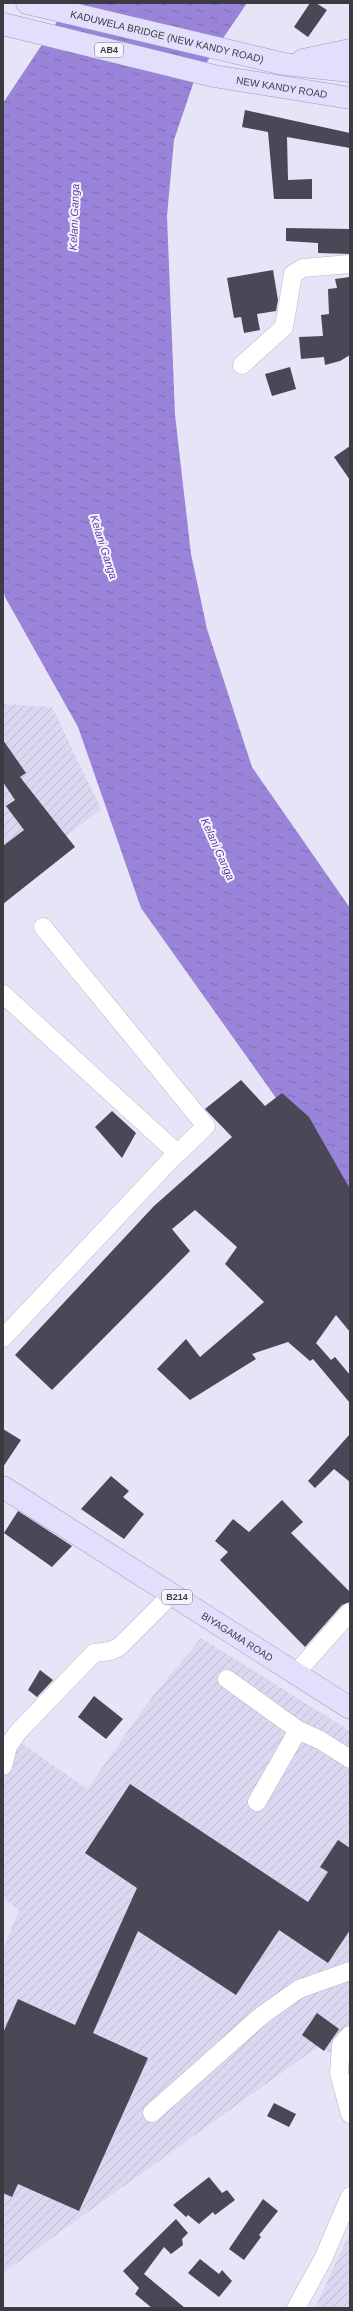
<svg xmlns="http://www.w3.org/2000/svg" width="353" height="2311" font-family="Arial,sans-serif">
  <style>
    .industrial { fill: url(#industrial-furrows) }
    .water { fill: url(#water-ripples) }
    .building { fill: #4a4756 }
    .lines { fill: none; stroke-linecap: round; stroke-linejoin: round }
    .minor-casing { stroke: #b8b5c7; stroke-width: 19 }
    .major-casing { stroke: #9e97bb; stroke-width: 23 }
    .minor { stroke: #fff; stroke-width: 18 }
    .major { stroke: #e4defd; stroke-width: 22 }
    .labels { text-anchor: middle; dominant-baseline: central; stroke-width: 4; stroke-linejoin: round; paint-order: stroke }
    .shield { fill: #f5f3fe; stroke: #74727a; stroke-width: 1 }
    .shield-label { font-size: 9px; font-weight: bold; fill: #3c3b42 }
    .street-label { font-size: 10px; fill: #3c3b42; stroke: #f5f3fe }
    .water-label { font-size: 11px; font-style: italic; fill: #5e3da3; stroke: #f5f3fe }
  </style>
  <defs>
    <pattern id="industrial-furrows" width="10" height="10" patternUnits="userSpaceOnUse"><rect width="10" height="10" fill="#dcd7f0"/><path d="M-1 1l2-2M0 10L10 0M9 11l2-2" fill="none" stroke="#beb9cf"/></pattern>
    <pattern id="water-ripples" width="26" height="14" patternUnits="userSpaceOnUse"><rect width="26" height="14" fill="#9984da"/><path d="M2 4q2-2 4 0t4 0M15 11q2-2 4 0t4 0" fill="none" stroke="#7e6db2"/></pattern>
  </defs>
  <rect width="100%" height="100%" fill="#e8e4f7"/>
  <path class="industrial" d="M3,704L52,707L101,809L3,886Z
    M201,1638L350,1731V2066L319,2046L3,2273V1949L19,1911L3,1897V1772L20,1742L87,1789L152,1697Z
    M350,2232V2308H315Z"/>
  <path class="water" d="M67,3H247L194,81L174,140L167,216L175,415L191,554L207,629L252,767L350,908V1202L141,908L78,727L5,597L3,590V103L55,25Z"/>
  <path class="building" d="M310,3H316L327,10L308,37L294,27Z
    M245,110L350,133V148L287,137L288,180L312,179V199H274L268,132L242,127Z
    M286,228L350,229V254L318,253V243L286,241Z
    M273,270L278,300L276,311L257,314L260,330L244,333L241,317L234,318L227,278Z
    M350,277V355L340,361L325,365L324,357L301,359L299,337L323,336L321,315L329,314L328,289L337,288L335,279Z
    M290,367L296,389L272,396L265,374Z
    M350,446V480L334,457Z
    M3,740L26,773L20,777L75,847L3,904V846L24,830L6,806L15,800L3,782Z
    M241,1080L265,1106L282,1093L309,1117L350,1189V1332L336,1315L316,1343L331,1360L335,1357L350,1375V1403L313,1359L310,1361L288,1342L252,1354L256,1359L190,1400L157,1369L186,1339L200,1357L264,1302L225,1264L237,1247L195,1210L172,1229L190,1251L52,1390L15,1355L154,1206L232,1137L205,1109Z
    M112,1111L136,1133L122,1158L95,1127Z
    M3,1429L21,1440L3,1467Z
    M350,1434V1482L334,1469L315,1488L308,1481Z
    M111,1476L129,1491L123,1497L144,1514L124,1539L81,1509Z
    M282,1500L303,1522L291,1533L350,1592V1602L342,1605L305,1647L220,1560L228,1552L215,1541L233,1519L249,1532Z
    M18,1511L72,1546L52,1567L4,1533Z
    M40,1670L53,1680L37,1697L28,1690Z
    M94,1696L123,1719L106,1739L78,1717Z
    M130,1784L308,1902L328,1872L320,1867L338,1840L350,1848V1930L328,1963L279,1930L236,1995L138,1931L93,2033L148,2058L79,2211L18,2184L12,2197L3,2193V2033L18,1999L75,2025L137,1888L85,1853Z
    M317,2013L339,2029L324,2051L302,2035Z
    M274,2103L296,2114L289,2127L267,2116Z
    M209,2177L222,2193L227,2190L235,2200L215,2215L213,2212L199,2224L188,2215L186,2217L173,2205Z
    M263,2199L278,2211L259,2235L261,2237L244,2260L229,2249Z
    M176,2219L188,2233L182,2239L183,2245L171,2254L164,2247L144,2274L185,2308H152L135,2294L139,2288L123,2271Z
    M200,2259L219,2274L222,2270L232,2281L219,2297L188,2273Z"/>
  <g class="lines">
    <g class="minor-casing">
      <path id="minor" d="M242,365L284,327L293,274L303,268L350,264
        M43,927L206,1126L175,1156
        M3,994L177,1153L3,1338
        M296,1673L350,1612
        M227,1679L298,1730
        M3,1766L8,1746L18,1732L94,1653L110,1651L119,1647L172,1594
        M257,1802L298,1730L320,1740L350,1759
        M350,2035L341,2045L339,2073L350,2114
        M152,2113L261,2016L299,1989L350,1971
        M296,2308L323,2259L350,2196"/>
    </g>
    <g class="major-casing">
      <g id="major">
        <path id="s1" d="M27,3L284,64L350,71"/>
        <path id="s2" d="M3,24L214,76L350,98"/>
        <path d="M303,60L350,50"/>
        <path id="s3" d="M3,1487L350,1708"/>
      </g>
    </g>
    <use href="#minor" class="minor"/>
    <use href="#major" class="major"/>
  </g>
  <g class="labels">
    <g class="shield">
      <rect x="95" y="43" width="28" height="14" rx="3"/>
      <rect x="162" y="1590" width="30" height="14" rx="3"/>
    </g>
    <g class="shield-label">
      <text x="109" y="50">AB4</text>
      <text x="177" y="1597">B214</text>
    </g>
    <g class="street-label">
      <text stroke="none"><textPath href="#s1" startOffset="144">KADUWELA BRIDGE (NEW KANDY ROAD)</textPath></text>
      <text stroke="none"><textPath href="#s2" startOffset="286">NEW KANDY ROAD</textPath></text>
      <text stroke="none"><textPath href="#s3" startOffset="278">BIYAGAMA ROAD</textPath></text>
    </g>
    <g class="water-label">
      <text transform="translate(74 217) rotate(-88)">Kelani Ganga</text>
      <text transform="translate(104 547) rotate(72)">Kelani Ganga</text>
      <text transform="translate(218 849) rotate(66)">Kelani Ganga</text>
    </g>
  </g>
  <rect width="353" height="2311" fill="none" stroke="#3c3b42" stroke-width="8"/>
</svg>
